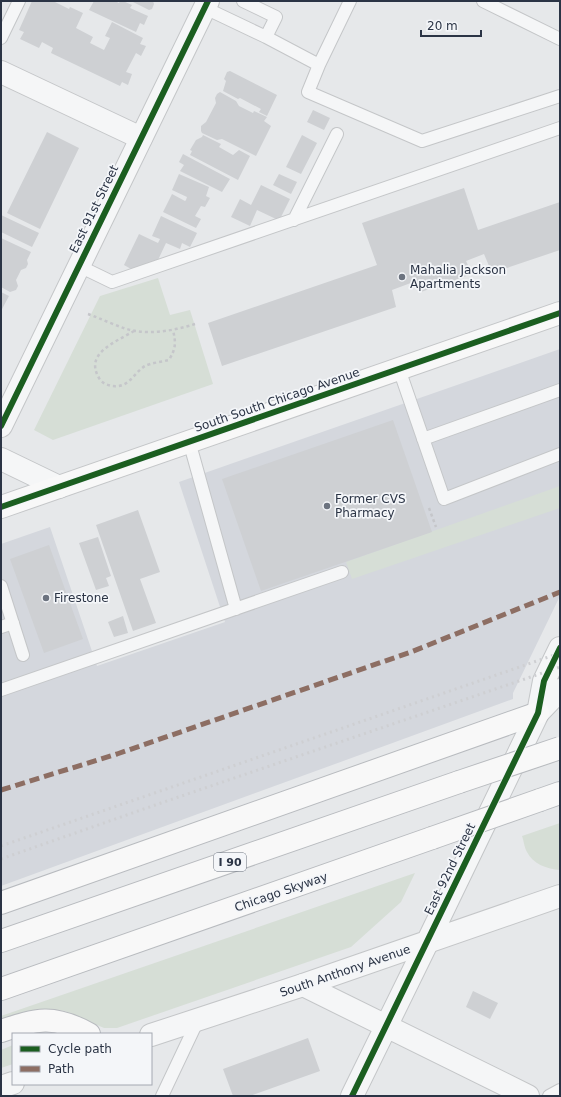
<svg xmlns="http://www.w3.org/2000/svg" width="561" height="1097" font-family="'DejaVu Sans',sans-serif">
  <style>
    .built { fill: #d4d7dd }
    .green { fill: #d6ded6 }
    .building { fill: #ced0d3 }
    .lines { fill: none; stroke-linecap: round; stroke-linejoin: round }
    .service-casing { stroke: #c4c6c8; stroke-width: 14 }
    .minor-casing { stroke: #c4c6c8; stroke-width: 24 }
    .tertiary-casing { stroke: #c4c6c8; stroke-width: 24 }
    .secondary-casing { stroke: #c4c6c8; stroke-width: 24 }
    .motorway-casing { stroke: #b8bbbf; stroke-width: 24 }
    .path { stroke: #c5c6ca; stroke-width: 2.5; stroke-dasharray: 3 3; stroke-linecap: butt }
    .service { stroke: #f5f6f7; stroke-width: 12 }
    .minor { stroke: #f5f6f7; stroke-width: 22 }
    .tertiary { stroke: #f5f6f7; stroke-width: 22 }
    .secondary { stroke: #f8f8f8; stroke-width: 22 }
    .motorway { stroke: #f8f8f8; stroke-width: 22 }
    .rail { stroke: #cecfd2; stroke-width: 3; stroke-dasharray: 2 4; stroke-linecap: butt }
    .motorway-bridge-casing { stroke: #b8bbbf; stroke-width: 24; stroke-linecap: butt }
    .motorway-bridge { stroke: #f8f8f8; stroke-width: 22 }
    .quiet { stroke: #8d6e63; stroke-width: 5; stroke-dasharray: 10 5; stroke-linecap: butt }
    .cycleway-casing { stroke: #f4f6f9; stroke-width: 8 }
    .cycleway { stroke: #1b5e20; stroke-width: 6 }
    .poi-dot { fill: #6c737f; stroke: #f4f6f9; stroke-width: 1.5 }
    .labels { text-anchor: middle; dominant-baseline: central; stroke-width: 3.5; stroke-linejoin: round; paint-order: stroke }
    .shield { fill: #f4f6f9; stroke: #676e7b; stroke-width: 1 }
    .shield-label { font-size: 11px; font-weight: bold; fill: #2b3445 }
    .street-label { font-size: 12px; fill: #2b3445; stroke: #f4f6f9 }
    .poi-label { font-size: 12px; fill: #2b3445; stroke: #f4f6f9; text-anchor: start }
  </style>
  <rect width="100%" height="100%" fill="#e6e8ea"/>
  <path class="built" d="M560,349V596L513,693V699L1,886V544L50,527L97,666L225,622L179,482Z"/>
  <path class="green" d="M158,278L170,315L190,310L213,384L53,440L34,430L100,296Z
    M560,486V508L352,579L346,562Z
    M560,823V870C547,869 533,864 527,852C524,847 524,841 522,836Z
    M415,873L401,902L351,947L117,1028H104L65,1011L48,1009L31,1012L1,1022V1016Z
    M13,1045V1064L1,1068V1050Z"/>
  <path class="building" d="M32,1H53L69,9L70,7L83,13L76,28L93,37L90,43L104,50L110,38L105,36L112,22L143,38L140,44L146,46L141,56L136,53L126,72L132,74L128,85L122,82L120,86L51,53L53,48L42,42L39,48L20,39L24,32L19,30Z
    M94,1H115L119,3L120,1H123L132,5L130,8L148,16L144,25L140,23L136,32L89,10Z
    M131,1H153L154,4L152,9L149,10Z
    M230,71L277,95L267,116L259,112L261,109L240,98L238,99L223,91L226,81L224,79L227,72Z
    M220,92L236,101L239,106L253,113L254,111L267,117L264,121L271,126L256,156L222,139L217,140L202,133L201,131V126L206,122L216,103L215,98L217,94Z
    M313,110L330,118L324,130L307,122Z
    M47,132L79,148L40,229L7,213Z
    M203,135L221,144L219,147L233,155L239,150L250,156L238,180L190,155L192,151L190,150L196,140L202,137Z
    M302,135L317,143L301,174L286,167Z
    M183,154L230,179L222,192L180,171L184,165L179,162Z
    M179,174L209,187L206,196L210,198L205,207L201,206L195,216L201,219L196,228L163,212L172,194L185,201L186,200L187,197L172,190Z
    M279,174L297,182L291,194L273,185Z
    M261,185L290,199L281,217L276,219L257,210L250,226L231,217L240,199L251,205Z
    M464,188L478,230L560,202V250L492,273L484,254L466,261L472,274L421,292L416,281L392,290L396,307L222,366L208,323L377,265L362,223Z
    M1,215L39,233L32,247L1,232Z
    M161,216L197,233L190,247L182,243L180,249L166,243L158,260L131,269L124,265L139,234L158,243L160,239L152,236Z
    M1,238L31,252L27,260L28,264L26,268L21,270L16,280L18,286L16,290L10,292L1,287Z
    M1,292L9,296L1,311Z
    M393,420L432,532L261,591L222,479Z
    M138,510L160,572L140,579L156,623L133,631L96,525Z
    M98,537L111,576L106,578L109,586L96,590L79,543Z
    M49,545L83,639L44,653L10,559Z
    M123,616L128,633L114,637L108,622Z
    M473,991L498,1003L490,1019L466,1007Z
    M308,1038L320,1071L250,1096H233L223,1069Z"/>
  <g class="lines">
    <g class="service-casing">
      <path id="service" d="M243,1L276,17L266,37
        M483,1L560,39
        M205,8L266,37L319,65L308,92L422,141L560,96
        M1,38L19,1
        M319,65L350,1
        M294,220L337,134
        M79,266L112,282L560,128
        M399,369L444,499L560,454
        M423,439L560,390
        M189,441L236,609
        M1,586L23,655
        M1,627L13,623
        M1,690L342,572
        M162,1096L198,1020
        M549,1096L560,1090"/>
    </g>
    <g class="minor-casing">
      <path id="minor" d="M1,72L141,138
        M1,459L59,487
        M303,985L528,1096
        M352,1096L427,943"/>
    </g>
    <g class="tertiary-casing">
      <path id="tertiary" d="M1,426L208,1
        M538,713L560,690
        M427,943L538,713L544,681L560,648
        M151,1035L303,985L560,896
        M1,1087L13,1083"/>
    </g>
    <g class="secondary-casing">
      <path id="secondary" d="M1,507L560,313"/>
    </g>
    <g class="motorway-casing">
      <path id="motorway" d="M540,800L560,793
        M1,903L538,713
        M1,941L459,782
        M1,989L432,838
        M1,1031C37,1019 53,1014 89,1034"/>
    </g>
    <path class="path" d="M88,314C100,318 124,330 136,331C155,334 176,330 195,324
      M134,331C116,342 84,353 99,378C102,384 111,387 118,386C130,385 135,372 145,366C151,363 161,362 169,360C176,348 176,343 173,330
      M429,508L436,527"/>
    <use href="#service" class="service"/>
    <use href="#minor" class="minor"/>
    <use href="#tertiary" class="tertiary"/>
    <use href="#secondary" class="secondary"/>
    <use href="#motorway" class="motorway"/>
    <path class="rail" d="M1,846L560,653
      M1,859L161,803L560,667"/>
    <g class="motorway-bridge-casing">
      <path id="motorway-bridge" d="M459,782L560,748
        M432,838L540,800"/>
    </g>
    <use href="#motorway-bridge" class="motorway-bridge"/>
    <path class="quiet" d="M1,790L117,754L411,652L560,592"/>
    <g class="cycleway-casing">
      <path id="cycleway" d="M1,426L208,1
        M1,507L560,313
        M352,1096L538,713L544,681L560,648"/>
    </g>
    <use href="#cycleway" class="cycleway"/>
  </g>
  <g class="poi-dot">
    <circle cx="402" cy="277" r="4"/>
    <circle cx="327" cy="506" r="4"/>
    <circle cx="46" cy="598" r="4"/>
  </g>
  <g class="labels">
    <rect class="shield" x="214" y="853" width="32" height="18" rx="3"/>
    <g class="shield-label">
      <text x="230" y="862">I 90</text>
    </g>
    <g class="street-label">
      <text transform="translate(94 209) rotate(-64)">East 91st Street</text>
      <text transform="translate(277 400) rotate(-19)">South South Chicago Avenue</text>
      <text transform="translate(450 869) rotate(-64)">East 92nd Street</text>
      <text transform="translate(281 892) rotate(-19)">Chicago Skyway</text>
      <text transform="translate(345 971) rotate(-19)">South Anthony Avenue</text>
    </g>
    <g class="poi-label">
      <text x="410" y="270">Mahalia Jackson<tspan x="410" dy="14">Apartments</tspan></text>
      <text x="335" y="499">Former CVS<tspan x="335" dy="14">Pharmacy</tspan></text>
      <text x="54" y="598">Firestone</text>
    </g>
  </g>
  <rect width="561" height="1097" fill="none" stroke="#2b3445" stroke-width="4"/>
  <rect x="12" y="1033" width="140" height="52" fill="#f4f6f9" stroke="#a4a8b1"/>
  <rect x="20" y="1046" width="20" height="6" fill="#1b5e20" stroke="#a4a8b1"/>
  <text x="48" y="1053" font-size="12" fill="#2b3445">Cycle path</text>
  <rect x="20" y="1066" width="20" height="6" fill="#8d6e63" stroke="#a4a8b1"/>
  <text x="48" y="1073" font-size="12" fill="#2b3445">Path</text>
  <path d="M421 30v6h60v-6" fill="none" stroke="#2b3445" stroke-width="2"/>
  <text x="427" y="30" font-size="12" fill="#2b3445" stroke="#f4f6f9" stroke-width="3" paint-order="stroke">20 m</text>
</svg>
